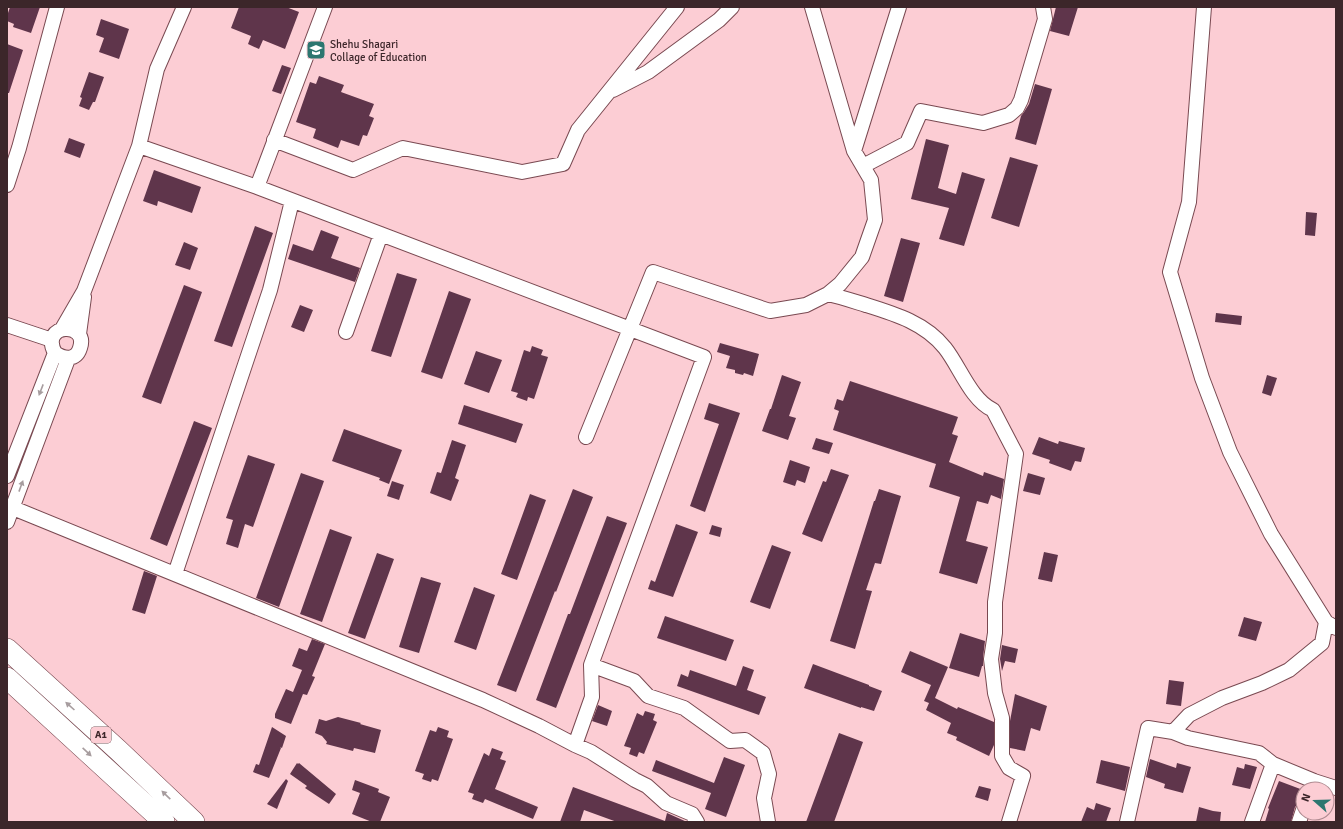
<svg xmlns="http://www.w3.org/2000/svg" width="1343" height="829" font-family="Signika,sans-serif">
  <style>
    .building { fill: #5f354b }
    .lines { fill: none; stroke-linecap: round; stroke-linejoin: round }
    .minor-casing { stroke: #794951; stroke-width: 16 }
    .highway-casing { stroke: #794951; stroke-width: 22 }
    .minor { stroke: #fff; stroke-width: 14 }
    .highway { stroke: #fff; stroke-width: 21 }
    .oneway { fill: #a79d9f }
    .labels { text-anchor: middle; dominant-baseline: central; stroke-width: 4; stroke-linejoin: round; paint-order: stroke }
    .shield { fill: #fccdd4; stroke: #76585d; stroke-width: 1 }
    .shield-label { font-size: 10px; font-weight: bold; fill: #3c262a }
    .poi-label { font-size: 11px; fill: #3c262a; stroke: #fccdd4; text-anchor: start }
  </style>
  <rect width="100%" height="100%" fill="#fccdd4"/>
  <path class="building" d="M10,7H40L31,33L13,27L14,24L7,21V16Z
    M239,7H286L299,12L285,49L263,40L259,49L248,44L251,36L231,28Z
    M1056,7H1078L1069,36L1050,31Z
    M101,19L129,29L119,59L99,52L104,38L96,35Z
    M7,44L23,50L9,93H7Z
    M282,65L291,68L281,94L272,91Z
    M89,72L104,77L95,102H93L89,110L79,106L82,98L80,97Z
    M319,76L344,85L341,92L374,104L369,116L374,118L367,136L363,135L359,146L341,140L338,148L313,138L316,129L296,122L310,82L316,84Z
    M1035,84L1052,89L1036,145L1015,139L1021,116L1024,112L1029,104Z
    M69,138L85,144L80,158L64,152Z
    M926,139L949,145L938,188L956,194L962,172L985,179L964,246L939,239L949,208L911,199Z
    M1010,157L1038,165L1019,227L991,218Z
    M154,170L201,187L192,213L158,201L157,206L143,201Z
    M1306,212L1317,213L1315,236L1305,235Z
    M255,226L273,233L232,347L214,341Z
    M321,230L339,237L331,258L360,268L355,282L288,259L293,244L313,251Z
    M901,238L920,243L903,302L884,296Z
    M184,242L198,248L190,270L175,265Z
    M397,273L417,279L391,357L371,351Z
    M184,285L202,292L161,404L142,397Z
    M449,291L471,299L442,379L421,372Z
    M300,305L313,310L304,332L291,327Z
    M1216,313L1242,316L1241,325L1215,322Z
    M720,343L759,354L753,376L744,373L743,375L735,373V370L726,368L730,356L717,352Z
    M532,346L543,350L541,355L548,357L534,399L528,397L527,401L516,397L518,393L511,391L524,350L530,352Z
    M476,351L502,360L489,393L464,384Z
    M782,375L801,382L789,416L796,418L788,440L762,431L770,409H771Z
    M1267,375L1277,378L1271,396L1262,393Z
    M850,381L958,417L952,434L958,436L949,462L983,476L984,472L1004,479L1001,499L991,495L988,504L977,501L971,523L966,541L988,547L977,584L939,573L960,497L929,487L936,464L833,430L839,411L834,409L837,399L843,401Z
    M709,403L740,413L705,512L690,506L719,424L704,419Z
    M464,405L523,424L516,443L458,424Z
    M194,421L212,428L167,546L150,539Z
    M344,429L402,450L389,484L379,480L380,478L332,461Z
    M1039,437L1058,444L1059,441L1085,448L1081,462L1075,461L1071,471L1049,463L1050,460L1032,454Z
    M816,438L833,443L829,454L812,449Z
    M452,440L466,445L455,478L459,480L451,501L430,493L437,472L441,473Z
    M248,455L275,464L253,527L245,524L238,548L226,544L233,520L226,518Z
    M790,460L810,467L805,483L797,480L795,486L783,482Z
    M831,469L849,475L822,542L802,534L823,481L826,482Z
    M301,473L324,481L279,607L256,598Z
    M1028,473L1045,478L1040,495L1023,491Z
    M392,481L404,485L399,500L387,496Z
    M573,489L593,497L556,592L555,591L516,692L497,685Z
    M879,489L901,496L881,564L875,563L866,590L872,591L855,649L830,641L874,501H875Z
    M530,494L546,500L517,580L501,574Z
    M607,516L627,523L556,708L536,700L568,614H570Z
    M676,524L698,532L673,597L648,589L651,580L655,582Z
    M712,525L722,528L720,537L709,534Z
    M330,529L352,537L322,622L300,614Z
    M772,545L791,552L770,609L750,602Z
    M1044,552L1058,555L1052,582L1038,579Z
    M377,553L394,559L365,639L348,633Z
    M144,571L157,576L145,614L132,610Z
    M421,577L441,583L419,653L399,647Z
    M474,587L495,595L476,650L454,642Z
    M665,616L734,640L726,661L657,638Z
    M1244,617L1262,622L1256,641L1238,636Z
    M960,633L985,641L983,658V666H982L979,677L949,668Z
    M312,639L325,644L312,676L315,677L307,695L303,694L291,724L275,718V714L286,689L293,692L302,670L292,666L299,648L307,651Z
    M1002,645L1018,649L1015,663L1005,661L1002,671L1000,659Z
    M910,651L948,667L935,698L957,709L958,707L994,722V745L989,756L956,740L957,737L947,733L951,723L926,710L929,703L924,701L931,685L901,672Z
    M813,664L869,685V686L882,691L874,711L861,707V708L804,688Z
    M743,666L754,670L747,690L766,697L759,715L677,686L681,674L688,677L690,670L736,686Z
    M1169,680L1184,682L1181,706L1166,704Z
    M1015,694L1047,706L1040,731L1031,728L1025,751L1010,748V721Z
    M598,705L612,711L607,726L592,721Z
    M645,711L655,714L653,720L657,722L644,754L639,752L637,757L629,754L631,748L624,746L637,713L643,716Z
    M338,717L361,723L360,724L381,730L375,753L354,748L353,751L326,744L327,742L322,736L315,733L319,719L326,721Z
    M272,727L286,736L282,748L280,747L281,748L269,778L253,772L256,764L259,765Z
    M438,727L449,731L447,737L453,739L438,781L432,779L431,782L422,779L424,774L415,771L430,730L436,732Z
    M839,733L863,742L834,822H806Z
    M492,748L503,752L500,759L506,761L495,789L538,807L533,819L485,799L483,803L472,799L474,794L468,792L484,753L489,756Z
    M724,757L745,765L726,817L705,809L711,793L652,771L656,760L714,783Z
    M1150,759L1176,768L1177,763L1191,767L1183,793L1164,788L1165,784L1146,777Z
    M1101,760L1130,767L1125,791L1096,783Z
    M297,763L298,764L299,763L336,794L329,804L305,788L307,786L290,774Z
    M1245,764L1257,767L1250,789L1232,785L1237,767L1244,769Z
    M286,779L288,781L277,809L267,804Z
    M355,780L379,789L378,792L390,797L380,822H372L352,814L360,793L352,790Z
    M1279,781L1303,790V793L1299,803L1295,807L1291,822H1265L1269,809L1268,808Z
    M979,786L991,789L988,801L975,797Z
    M573,787L665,821L667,813L687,822H617L584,810L580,822H560Z
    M1096,803L1111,808L1106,822H1081L1087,807L1094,810Z
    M1199,807L1213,811L1221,812L1220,822H1196Z"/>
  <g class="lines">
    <g class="minor-casing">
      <path id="minor" d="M1204,7L1189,202L1170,272L1202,378L1230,452L1271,534L1326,622
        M613,90L648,72L719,20L732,7
        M274,140L353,170L403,148L522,172L563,164L578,130L677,7
        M139,146L257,187L704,357L591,665L592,697L575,745
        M854,151L899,7
        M863,166L907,143L921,111L983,123L1009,115L1017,108L1021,100L1045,19L1043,7
        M7,185L19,148L57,7
        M257,187L325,7
        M828,294C841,297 853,301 866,305C895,314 925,323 945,348C960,367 971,400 993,410L1016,454L995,602V633L991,659L995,693L1002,718V756L1009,768L1023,776L1009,822
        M7,325L52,340
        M62,329L84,291L139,146L157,69L184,7
        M346,332L381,234
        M79,334L84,297
        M586,437L653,272L770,311L806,305L828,294L840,284L862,257L875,220L871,180L854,151L812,7
        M7,476L55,353C39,323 89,321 80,348C76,361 64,359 55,353
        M13,508L483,700L539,726L575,745L591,752L635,780L647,786L666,803L692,814L697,822
        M7,522L68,359
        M175,574L270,290L292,201
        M591,665L634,681L648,696L684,708L730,741L745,740L763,753L769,774L764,798L768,822
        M1173,732L1189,715L1222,698L1262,683L1289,670L1322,643L1326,622L1336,628
        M1127,822L1148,728L1173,732L1188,738L1259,753L1273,764L1314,781L1336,788
        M1252,822L1273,764
        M1299,822L1303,810"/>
    </g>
    <g class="highway-casing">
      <path id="highway" d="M7,649L118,750L194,822
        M7,678L164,822"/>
    </g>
    <use href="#minor" class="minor"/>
    <use href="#highway" class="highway"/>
  </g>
  <defs><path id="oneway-solid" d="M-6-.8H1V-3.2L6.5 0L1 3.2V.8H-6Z"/></defs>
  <g class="oneway">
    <use href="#oneway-solid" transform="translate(41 390) rotate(111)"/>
    <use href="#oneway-solid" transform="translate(21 486) rotate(-70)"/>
    <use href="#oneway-solid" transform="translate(70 706) rotate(-138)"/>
    <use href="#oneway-solid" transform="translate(87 752) rotate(43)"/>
    <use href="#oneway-solid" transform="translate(166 795) rotate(-136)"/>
  </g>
  <defs>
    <g id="school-square" transform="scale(1)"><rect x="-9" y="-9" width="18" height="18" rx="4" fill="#2d7670" stroke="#fccdd4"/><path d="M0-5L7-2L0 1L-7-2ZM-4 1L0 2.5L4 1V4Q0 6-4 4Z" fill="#fff"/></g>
  </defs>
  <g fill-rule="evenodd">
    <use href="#school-square" x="316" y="50"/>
  </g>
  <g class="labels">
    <rect class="shield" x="91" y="727" width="20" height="16" rx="3"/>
    <g class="shield-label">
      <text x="101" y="735">A1</text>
    </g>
    <g class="poi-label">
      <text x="330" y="44">Shehu Shagari<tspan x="330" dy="13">Collage of Education</tspan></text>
    </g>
  </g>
  <rect width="1343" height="829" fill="none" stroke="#3c262a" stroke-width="16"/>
  <g transform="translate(1315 801) rotate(290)"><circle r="19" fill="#fccdd4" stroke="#af8a90"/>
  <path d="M0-3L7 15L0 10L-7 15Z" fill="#2d7670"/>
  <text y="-6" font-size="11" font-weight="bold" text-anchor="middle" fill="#3c262a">N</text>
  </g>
</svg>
